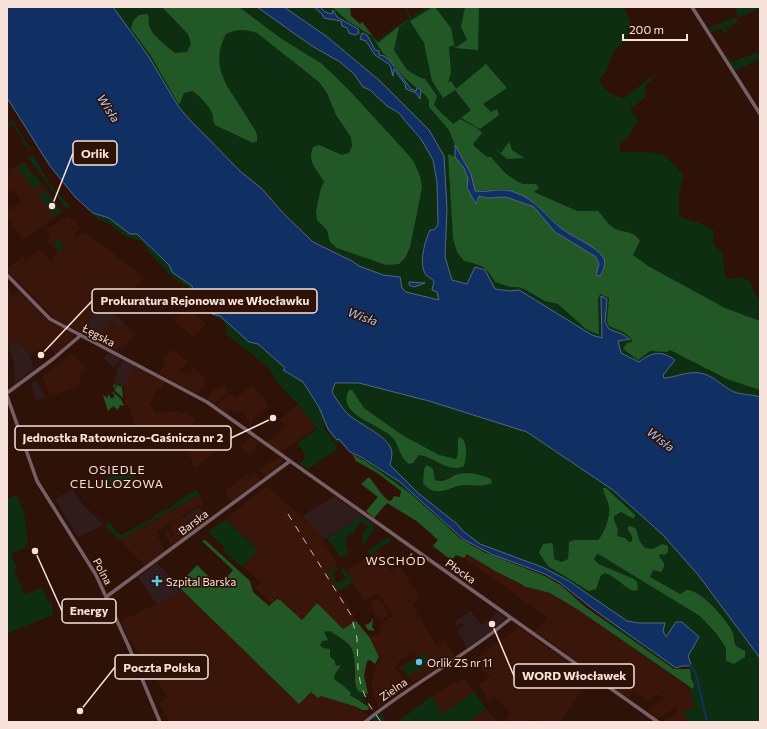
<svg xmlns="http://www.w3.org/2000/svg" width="767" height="729" font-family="Commissioner,sans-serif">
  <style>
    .commercial { fill: #301d1b }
    .built { fill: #391609 }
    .medical { fill: #2f1c1f }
    .green { fill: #0d2e11 }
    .forest { fill: #215826 }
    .water { fill: #103064; stroke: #568 }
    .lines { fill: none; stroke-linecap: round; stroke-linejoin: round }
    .canal { stroke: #103064; stroke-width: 2 }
    .secondary { stroke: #765f67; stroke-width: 3.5 }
    .rail { stroke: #d3beb5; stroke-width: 1; stroke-dasharray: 7 7; stroke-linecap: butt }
    .poi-dot { fill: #5ac8e5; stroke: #2e1208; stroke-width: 1.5 }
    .labels { text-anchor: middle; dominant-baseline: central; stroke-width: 3.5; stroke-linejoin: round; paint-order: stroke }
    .street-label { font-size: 11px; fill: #f7e3db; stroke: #2e1208 }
    .poi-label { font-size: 11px; fill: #f7e3db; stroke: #2e1208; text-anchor: start }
    .water-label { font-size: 12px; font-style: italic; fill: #aac9fb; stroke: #2e1208 }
    .neighbourhood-label { font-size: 12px; letter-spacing: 1px; fill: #f7e3db; stroke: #2e1208 }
    .leader { fill: none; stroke: #f7e3db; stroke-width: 1.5 }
    .callout-dot { fill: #f7e3db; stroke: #2e1208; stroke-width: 1.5 }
    .callout { fill: #2e1208; stroke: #f7e3db; stroke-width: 1.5 }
    .callout-label { font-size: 12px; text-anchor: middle; font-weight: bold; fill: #f7e3db }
  </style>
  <rect width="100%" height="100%" fill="#2e1208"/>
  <path class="commercial" d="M98,310H108L125,324L119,328L111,321L95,340L86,335L85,330L89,319L95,311Z
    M16,339L29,354L34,369L15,383L14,364L8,345L13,344L12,341Z
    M109,352L122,359L113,367L104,358Z
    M123,359L137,367L134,368L124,387L113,383L117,374L115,373Z
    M35,381L38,382L45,398L36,400L31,384Z
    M73,489L82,504L104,525L78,537L56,501L57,498Z
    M335,496L361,515L360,517L323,540L318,532L302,516Z
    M198,508L201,509L206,520L196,527L186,515Z
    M470,611L482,625L493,617L497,612L505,618L502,623L467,648L457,631L464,626L462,623L457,625L455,622Z"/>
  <path class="built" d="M24,161L63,212L23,240L7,216V211L21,202L14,190L7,195V171Z
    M68,216L80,227L74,233L76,235L73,239L83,231L144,277L114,310L109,312L95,311L89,319L85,330L86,335L53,317L7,270V268L24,256L26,260L40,250L51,260L58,253L46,240L51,237L46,230Z
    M7,285L11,295L19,291L49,321L74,334V337L55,355L52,348L47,347L29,354L16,339L12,341L13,344L8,345L10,351H7Z
    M186,307L206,323L193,337L173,320Z
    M111,321L119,328L125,324L136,333L123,347L121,346L116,351L95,340Z
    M173,349L188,362L178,372L190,374L193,367L207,381L198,394L158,373L167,363L163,360Z
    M72,354L86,368L79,376L82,385L50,396L43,378L44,375Z
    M134,367H137L165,382L161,390L158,389L150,404L155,413L176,411L189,415L196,419L192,426L142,444L128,405L124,402V387Z
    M225,384L228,392L227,395L214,404L207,400L211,392Z
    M253,385L269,406L252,419L253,424L247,428L246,427L249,424V420L242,412L238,414L230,409L227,413L217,405L231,394L235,398Z
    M298,404L316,428L281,452L266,442L286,427L280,419Z
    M201,426L206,428L227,444L195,468L187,449L180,448L178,438Z
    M250,436L258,442L256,445L257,452L249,456L240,446L250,438Z
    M278,457L284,461L265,477L259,469Z
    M255,473L262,482L233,504L225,491L248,474L250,477Z
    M267,486L318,532L337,564L335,565L337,567L328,572L354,615L356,621L344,629L317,604L302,620L277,597L272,604L255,588L260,582L243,566L258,550L225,519Z
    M200,494L204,507L198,506L156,532L165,551L145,565L120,540Z
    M186,515L196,527L172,546L165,533L168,531L172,536L174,535L169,525Z
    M378,550L391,571L400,566L420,598L412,604L436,644L445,640L455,657L414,682L400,670L399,667L416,656L414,652L401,660L394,668L411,684L393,695L378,708L372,689V679L374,671L381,656L369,644L370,638L382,631L379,625L392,616L378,593L364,602L346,571Z
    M467,554L523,586L550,593L577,609L689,687L695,707L681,713L689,718L683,722H663L678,710L676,707L659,719L647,711L664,698L658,694L648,700L633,692L628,698L535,631L548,618L464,558Z
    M183,591L299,703L311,692L357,707L369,716L362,722H170L159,704L168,697L129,639L121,621Z
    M377,598L381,601L390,615L379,621L369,604Z
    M518,627L591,678L560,722H538V720L504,722L511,714L495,697L489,701L479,685L490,676L477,665V658Z
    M465,678L474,691L443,714L432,697L456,681L457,683Z
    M486,709L497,722H468Z"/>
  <path class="medical" d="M157,563L183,591L157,604L138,577Z"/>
  <path class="green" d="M7,7H332C340,12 344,18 350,23C359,29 369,32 376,41L409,18L404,7H406L411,17L426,7H623C634,22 633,32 620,45C618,48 613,52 612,55C608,65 608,71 599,80C605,91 612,96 624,98L650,78H654L645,86L646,97L630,109L639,122L632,128L631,134L620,144V152H648L664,155C669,160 682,172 684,177C680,185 677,208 680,217L703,224L714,231L713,244L722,253L725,274L728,279C755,274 749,285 760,302V722H689L687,719L688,718L681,713L695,707L689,687L690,666H682L675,669L609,623L594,608L564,584L518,562L469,543L449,526L445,528L436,517L434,511L430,512L374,471L362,457L349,452L340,443H336L328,432L323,420L325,430L338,449L308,469L300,464L305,458L304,452L297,443L317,429L298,404L277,382L270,369L227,335L226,332L228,329L221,319L205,311V306L196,300L188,286C179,287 145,250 142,241L126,237L111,225L99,220L72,194L47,163L7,99Z
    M735,7H760V8L744,16L738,17Z
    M736,17L738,22L726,28L730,35L734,36L739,34L737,30L742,28L738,30L740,34L733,37L727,32L724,33L721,28L712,32L713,36L709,28Z
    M723,51L732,62L757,52L760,59L735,71Z
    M12,120L31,150V151L22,142L23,140L18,134L13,124H11L9,128L7,126Z
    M33,155L49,183L69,205V208L65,207L28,158Z
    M24,162L32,175L25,179L18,166Z
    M35,174L41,184L35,189L26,180Z
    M46,190L49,195L41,200L38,196Z
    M50,195L62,211L54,216L42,201Z
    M58,239L64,247L59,251L53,242Z
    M128,469L136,482L120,487L100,481Z
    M196,490L200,494L120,540L106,526L110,522L118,534L121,535L151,519L159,512L173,507L175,502Z
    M17,495L24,512L28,544L25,545L26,548L11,553L17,569L14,570L24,595L41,588L49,603L52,602L53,615L7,633V499Z
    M361,515L374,525L373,530L365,544L362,543L363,537L361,535L368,527L363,522L359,523L354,533L347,536L346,546L349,552L345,555L339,556L327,538L360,517Z
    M225,519L258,550L242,567L223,550L225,548L208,532Z
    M388,537L391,541L370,555L367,551Z
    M343,566L353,582L339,591L328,572L337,567L338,569L332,573L337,583L346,578L342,572H341Z
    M330,631C338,636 347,641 352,649C360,661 346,685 362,692L366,704L354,698L346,688L334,679L335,674L340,667L336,666L330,657V649L323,648L320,645L323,640L324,632Z
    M425,653L431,662L408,676L403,667Z
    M474,691L486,709L468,722H397L432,696L443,714Z
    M381,712L386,722H375L372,718Z"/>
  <path class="forest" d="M162,7H239L279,37L322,64L348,89L405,151L414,162L420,176L422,187L419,203L410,247L405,258L399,264L386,265L337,248L330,242L327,230L317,220L316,211L321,188L324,182C317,168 307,164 313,147L319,145L342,155L349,153L352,146L351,137L336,115L327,93L319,82L257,33C245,29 237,29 226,34C206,71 235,94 251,124C255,130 258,134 257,141L253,143L215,125C212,120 214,117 212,113C210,106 198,95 193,91L184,93L179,105L151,56L131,29L133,21L139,15L147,14L149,17C145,32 165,44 175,53L187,52L191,44L188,34Z
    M332,7H350L351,16L360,24L362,22L378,43L408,19L399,27L394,50L407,70L419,77L425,79L437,96L434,105C440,113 446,116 453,124L460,119L477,128L482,133L473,144L474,146L487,157H491L505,173L518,182L523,184H536L539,188L534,192L577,211H598C603,216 608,225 614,228C624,234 632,229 640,241L633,255L648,266L725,308L760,321V390L727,379L670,350L667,352L650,351L638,360L623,349L627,343L632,342L631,338L623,332L609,326L607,322L609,298L600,294L598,299L599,335L586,329L558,304L545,301L526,290L518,287H510L495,282C486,266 481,265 464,261L457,252L453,239L448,154L455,157L464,168L468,178L467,188L477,203L479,196L487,198L506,197L534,207L555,232L596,257L599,264L596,275L600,276L604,270V260L562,229L536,204L526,198L515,192L505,189L475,191L471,174L455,145L449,130L429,107V100L425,95L405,78L382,52L372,36L349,22Z
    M433,7H435L451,28L455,48L467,40L461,27L465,7H479L478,50L455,48L453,45L449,47L451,72L448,83L451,81L456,89L486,64L507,88L483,104L491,112L497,109L499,115L480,129L461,118L471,110L455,90L443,98L432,81L424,43L410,21Z
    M509,142L512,150L524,158L507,159L493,147L501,153Z
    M114,384L122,387L123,398L114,390L117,386L115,385V388L113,387Z
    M349,390H352L364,408L402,435L439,455L456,459C460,452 456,445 459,437C469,440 466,458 464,466C448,474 434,456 419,455L413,463L409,464C400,458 399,445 393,438C381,424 335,415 349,390Z
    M113,392L121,399L124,406L120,405L118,410L113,406L108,411L103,395L108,398V394L112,399L115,395L112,393Z
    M352,454L365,461L411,494L461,539L486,553L545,576L562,586L584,606L674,669H690L691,679L694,684L693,689L577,609L550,593L523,586V585L495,571L467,554L464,558L456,555L451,560L433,546L438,540L418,522L387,503L374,518L366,511L378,497L361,484L369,477C376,485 380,494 389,501L392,500L394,496L400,497L401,491L379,474L356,461Z
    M427,465L433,469L435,480C446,484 449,476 459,474C469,471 481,475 491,479L492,483C483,487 473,485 464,485C449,486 437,500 423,483L424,469Z
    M603,488H606L635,515L634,519L621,512L614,516V520L618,530L617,536L625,538L629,542L632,541V536L628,530V527L631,526L636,529L640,542L645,548L653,549L662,544L668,546V552L665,555L660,554L659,556L664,563V567L661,572L653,570L650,577L680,594L687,590C701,590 726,619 732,631C735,636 733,642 736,646L745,651V657L734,664L726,661V648L716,633L700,616L600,555L597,554L594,559L598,564L634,579L637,582L638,590L634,591C623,587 617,577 605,573L601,575L596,589L589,591L548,566L539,553L543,544L551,543L553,545L554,559L562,562L568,559L569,542L574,540H598C604,535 611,514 609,507C608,500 604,495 603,488Z
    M205,540L250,581L253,592L269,606L277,599L280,600L302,620L317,603L343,629L356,621L370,638L379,657L375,664L370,660L367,661L364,676L368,694L358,691C354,683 355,680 355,672C354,645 353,646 330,631L324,632L328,640L322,641L320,645L323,648L330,649V657L334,660L336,666L340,665V667L335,674L334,679L346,688L351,693L350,695L369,707L368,710H362L357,707L321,696L318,698L311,692L299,704L183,591L178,586L197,565L219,587L233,570L202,541Z
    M373,618L372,627L375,631L368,630L365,625L370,623Z"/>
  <path class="water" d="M7,7H113L149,57L178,106L189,119L240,171L262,189L284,214L313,242L352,261L359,266L383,275L400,277L402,288L406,292L439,300L437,292L432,290L434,281C432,279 428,277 426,275C418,264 425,241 430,230H434L438,225L437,182L433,160L421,139L407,123L399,113L387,106L370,90L363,87L354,74L340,62L312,46L257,7H284L326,36L380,81L429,130L444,156L447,209L445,257L452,280L467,284L475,267L485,270L495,289L509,291L519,290L592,335L602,338L601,296L607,299L605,322L609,329L622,334L630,339L618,341L621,353L639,362C652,352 661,350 675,360L663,375L664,378C677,377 687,371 700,373C712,375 720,384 730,390C738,395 751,394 760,397V658L699,576L663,535L613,490L527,432L429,401L359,383H335L332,392C336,399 344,411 350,416C360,424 388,437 391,449C393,454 391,460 390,465L418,493L457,524L463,531L480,544L542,567L569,581L627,621L639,623H665L663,631L666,637L676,622H682L699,637L688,656L691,664L690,666H682L676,668L593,609L559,582L545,574L491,554L463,539L400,482L361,457L350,452L339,439L337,440L328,429L319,407L303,382L283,370L285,368L258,344L249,342L220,316L212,314L204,298L193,290L192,286L172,272L169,265L137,234H130L109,218L93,213L76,198L50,166L11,104L7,98Z
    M314,7H320L325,12L332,14L333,10L337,17L358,29L359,33L355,35L349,33L347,28L342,26L341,21L324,18L322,14Z
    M362,33L367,35L375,50L379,51V55L384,56L390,61L411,89L416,91L417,88H419L421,90L420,99L416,93L406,89L405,84L394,69L393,76L390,65L375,55L366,41L360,39Z
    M455,145L471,174L475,191C488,193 501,187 514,192C536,199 545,216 562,229C573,237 598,247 604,259C606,265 603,271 600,276L596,275L599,264L596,257L555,232L534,207L506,197L487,198L479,196L476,204L467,188L468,178L464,168L455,157Z
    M409,282L425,283L414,287L409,285Z"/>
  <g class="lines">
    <path class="canal" d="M690,665L696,674L707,722"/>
    <path class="secondary" d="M692,7L760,114
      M7,275L50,319L207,402L658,722
      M7,393L53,359L81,335
      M7,396L37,481L96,575L128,645L160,722
      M106,597L290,461
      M365,722C411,684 465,657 511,618"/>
    <path class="rail" d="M288,514L351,615L357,638L358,669L361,686L368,703L381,722"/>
  </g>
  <g class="poi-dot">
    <path d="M155 575h4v4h4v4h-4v4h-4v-4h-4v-4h4z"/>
    <circle cx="419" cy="662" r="4"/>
  </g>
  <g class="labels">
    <g class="street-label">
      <text transform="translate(99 335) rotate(28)">Łęgska</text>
      <text transform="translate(193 522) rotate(-37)">Barska</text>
      <text transform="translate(103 571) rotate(62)">Polna</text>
      <text transform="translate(461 571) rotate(35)">Płocka</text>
      <text transform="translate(393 689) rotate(-35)">Zielna</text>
    </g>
    <g class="poi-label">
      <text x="166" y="581">Szpital Barska</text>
      <text x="427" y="662">Orlik ZS nr 11</text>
    </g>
    <g class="water-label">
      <text transform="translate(109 108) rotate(57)">Wisła</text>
      <text transform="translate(363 316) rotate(20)">Wisła</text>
      <text transform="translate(661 439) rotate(37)">Wisła</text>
    </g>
    <g class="neighbourhood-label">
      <text x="117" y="469">OSIEDLE<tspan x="117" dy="14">CELULOZOWA</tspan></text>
      <text x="396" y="560">WSCHÓD</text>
    </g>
  </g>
  <path class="leader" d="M52 206L73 153M41 355L92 301M273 418L231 438M35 551L62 611M80 711L115 667M492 624L514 676"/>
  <g class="callout-dot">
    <circle cx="52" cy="206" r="4"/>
    <circle cx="41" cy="355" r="4"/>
    <circle cx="273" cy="418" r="4"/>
    <circle cx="35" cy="551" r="4"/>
    <circle cx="80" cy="711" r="4"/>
    <circle cx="492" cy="624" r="4"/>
  </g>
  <g class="callout">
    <rect x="73" y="141" width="44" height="24" rx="4"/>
    <rect x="92" y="289" width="225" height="24" rx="4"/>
    <rect x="15" y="426" width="216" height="24" rx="4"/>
    <rect x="62" y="599" width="54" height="24" rx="4"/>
    <rect x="115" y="655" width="93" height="24" rx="4"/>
    <rect x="514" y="664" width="120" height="24" rx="4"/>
  </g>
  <g class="callout-label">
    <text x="95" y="158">Orlik</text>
    <text x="205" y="305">Prokuratura Rejonowa we Włocławku</text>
    <text x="123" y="442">Jednostka Ratowniczo-Gaśnicza nr 2</text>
    <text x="89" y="615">Energy</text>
    <text x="162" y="672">Poczta Polska</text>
    <text x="574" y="680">WORD Włocławek</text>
  </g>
  <rect width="767" height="729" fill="none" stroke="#f7e3db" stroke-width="16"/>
  <path d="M623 34v6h64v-6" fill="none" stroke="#f7e3db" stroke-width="2"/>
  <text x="629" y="34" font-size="12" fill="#f7e3db" stroke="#2e1208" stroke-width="3" paint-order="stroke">200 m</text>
</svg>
